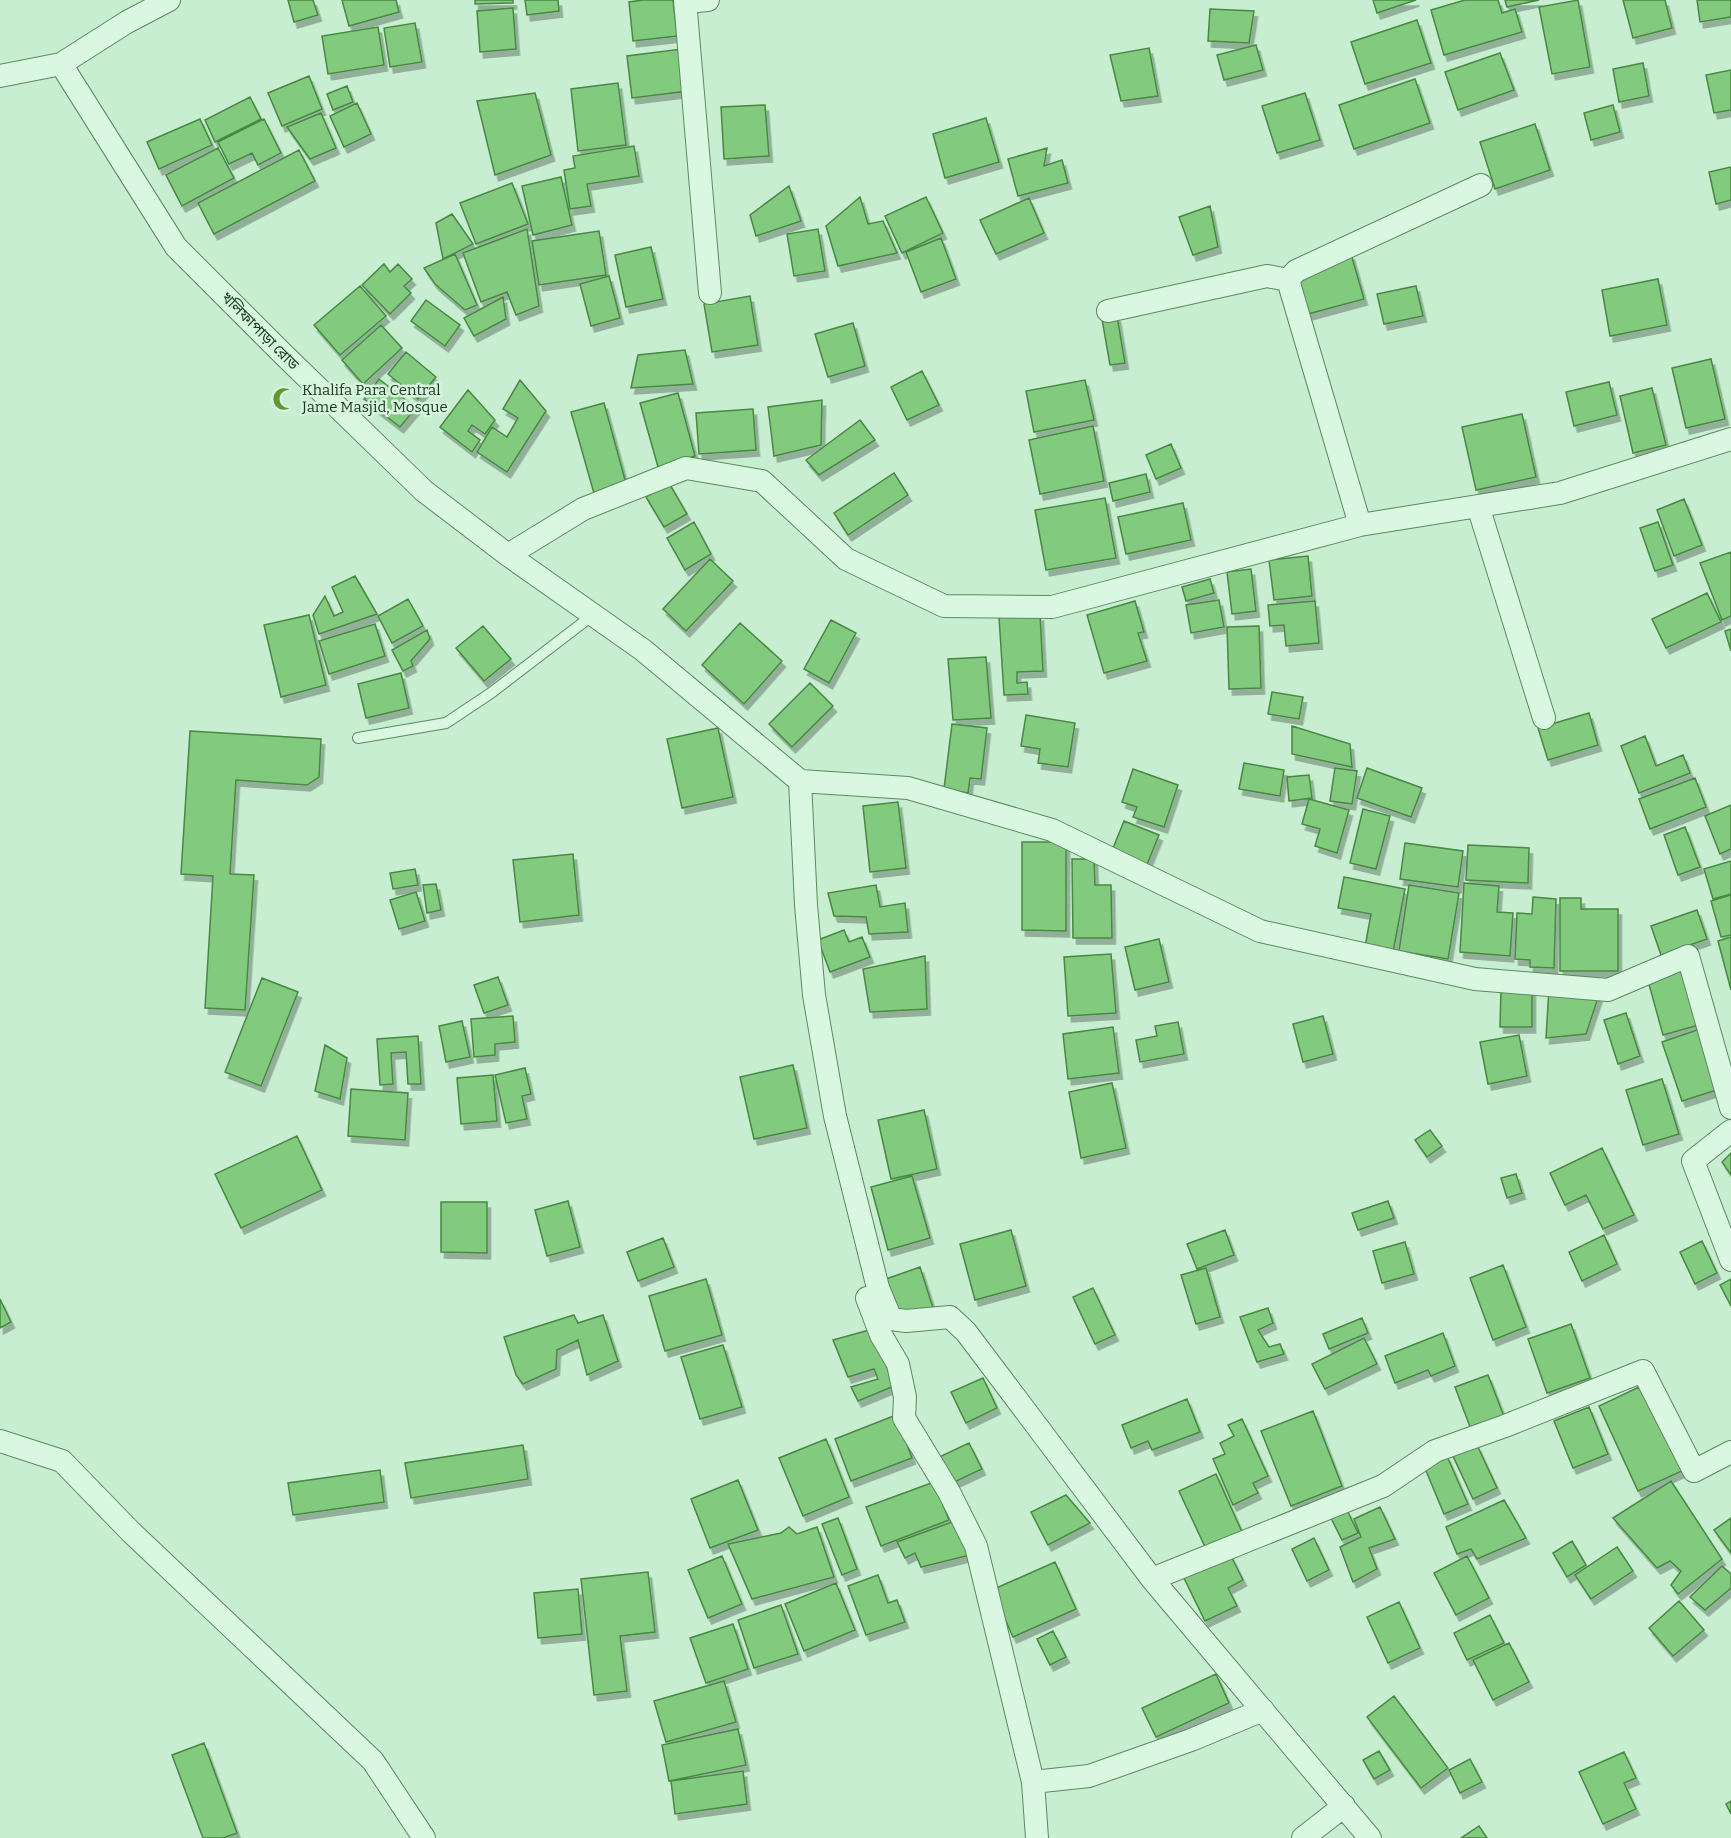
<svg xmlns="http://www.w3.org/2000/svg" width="1731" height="1838" font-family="Bitter,'Noto Sans Bengali',serif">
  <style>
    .building { fill: #82cb7e; stroke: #488843; stroke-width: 1.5; filter: url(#shadow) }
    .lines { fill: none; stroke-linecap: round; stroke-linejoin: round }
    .service-casing { stroke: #5c895f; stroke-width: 12 }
    .minor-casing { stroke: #5c895f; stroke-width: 24 }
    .service { stroke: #daf8e1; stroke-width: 10 }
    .minor { stroke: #daf8e1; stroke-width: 22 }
    .labels { text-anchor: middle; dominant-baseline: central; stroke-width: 5; stroke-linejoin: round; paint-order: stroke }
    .street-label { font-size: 15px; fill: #203a20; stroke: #d6f5de }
    .poi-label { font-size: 15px; fill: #203a20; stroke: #d6f5de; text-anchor: start }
  </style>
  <defs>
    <filter id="shadow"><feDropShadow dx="3.5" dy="6" stdDeviation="0" flood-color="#0004"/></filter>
  </defs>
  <rect width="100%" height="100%" fill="#c7eed0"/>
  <path class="building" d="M288,0H313L318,15L294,22Z
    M342,0H396L399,12L349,26Z
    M475,0H513V3L475,4Z
    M525,0H558L559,11L527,15Z
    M643,0H673L677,36L633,41L629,2Z
    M1373,0H1416L1377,13Z
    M1465,0H1498L1502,13L1515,9L1522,32L1444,55L1431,10Z
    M1505,0H1539L1507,7Z
    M1578,0L1590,67L1552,74L1539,7Z
    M1623,0H1665L1672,28L1633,38Z
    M1697,0H1731V17L1700,22Z
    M513,8L516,49L480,52L477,11Z
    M1210,9L1254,11L1249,43L1208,41Z
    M1417,20L1431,63L1365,84L1351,42Z
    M415,23L422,62L390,67L384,28Z
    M378,27L384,65L328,74L322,36Z
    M1256,45L1263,70L1224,80L1217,55Z
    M1149,48L1158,96L1121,101L1110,55Z
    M682,49L688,91L632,98L627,56Z
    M1500,53L1514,90L1458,110L1445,72Z
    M1643,63L1649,96L1619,102L1613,69Z
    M1731,70V110L1714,113L1706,75Z
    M309,76L322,109L282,126L268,93Z
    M1415,79L1430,123L1354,149L1339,105Z
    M618,83L626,145L578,151L571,89Z
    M347,86L353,102L333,110L327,94Z
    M535,93L551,155L495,175L477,101Z
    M1305,93L1320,140L1277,153L1262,106Z
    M250,97L261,119L215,142L205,120Z
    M357,103L371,134L344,147L330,116Z
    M765,105L769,156L724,159L721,107Z
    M1613,105L1620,132L1591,140L1584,113Z
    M321,113L336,148L310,159L287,127Z
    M986,118L999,162L945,178L933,134Z
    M200,119L212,145L159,169L147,142Z
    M264,119L281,153L258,165L252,153L229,164L218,142Z
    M1535,124L1550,170L1495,189L1480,142Z
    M634,146L639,176L587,184L591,206L570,209L564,170L575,168L573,156Z
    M218,148L234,178L182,206L166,175Z
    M1047,148L1044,166L1062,160L1068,183L1018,196L1008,159Z
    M299,150L315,181L214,234L198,203Z
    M1731,167V200L1716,204L1709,172Z
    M561,177L572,225L533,235L522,186Z
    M512,183L528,224L476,244L460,203Z
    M789,186L801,221L756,236L750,215Z
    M860,197L868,224L883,221L897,253L838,266L826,226Z
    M926,197L943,233L902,253L885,216Z
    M1029,198L1044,233L996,254L980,220Z
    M1210,206L1218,247L1193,255L1179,217Z
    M452,214L473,244L443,259L436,223Z
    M527,229L539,306L516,315L507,292L481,302L463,253Z
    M818,229L825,271L794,276L787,234Z
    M599,231L606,275L539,285L532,241Z
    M941,238L956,279L921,292L906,252Z
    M651,247L663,299L626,307L615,255Z
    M455,254L477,305L465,310L435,284L424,268Z
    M1351,254L1364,299L1308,314L1298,282Z
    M384,264L390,272L398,264L412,279L404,286L411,293L390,314L362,285Z
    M609,276L620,318L591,326L580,284Z
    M1658,279L1667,325L1610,336L1602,290Z
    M360,286L386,316L340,355L314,325Z
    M1416,286L1423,316L1384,324L1377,294Z
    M750,296L758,345L712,352L704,304Z
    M503,297L506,319L474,336L464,318Z
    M426,300L460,325L445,346L411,321Z
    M1117,316L1125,363L1110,365L1102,319Z
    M853,323L865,366L828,377L815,334Z
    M381,325L402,348L363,384L342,360Z
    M685,350L693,384L631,388L638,355Z
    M406,352L436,377L418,399L388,374Z
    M1711,359L1725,419L1686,428L1672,368Z
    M922,371L939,405L907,420L891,387Z
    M379,379L416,408L400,427L364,399Z
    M520,380L546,411L507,472L477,452L492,427L507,437L518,418L503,409Z
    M1085,380L1094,420L1034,432L1026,391Z
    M1609,382L1617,415L1574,426L1566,392Z
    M1652,388L1666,445L1633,453L1620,396Z
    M468,390L495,420L485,434L472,425L468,431L480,440L472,452L440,427Z
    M678,393L695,456L658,467L640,403Z
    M822,400L821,445L774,456L768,407Z
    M604,403L627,487L595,497L571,412Z
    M753,409L756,450L699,454L696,413Z
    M1522,414L1536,477L1476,490L1462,427Z
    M860,420L875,440L819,475L806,460Z
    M1093,426L1104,481L1040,494L1029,440Z
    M1171,444L1181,468L1156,479L1146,455Z
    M894,473L908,495L848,535L834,513Z
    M1146,474L1150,492L1113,501L1109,483Z
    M669,483L687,514L664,527L646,497Z
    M1105,498L1116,558L1046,570L1035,510Z
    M1684,499L1702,545L1674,556L1657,510Z
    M1183,503L1191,540L1126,554L1118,517Z
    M694,522L711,554L685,570L667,538Z
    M1658,522L1673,565L1655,571L1640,528Z
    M1731,552V616L1722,620L1700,563Z
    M1308,556L1312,596L1274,600L1269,560Z
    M710,559L733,581L686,631L663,609Z
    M1251,569L1256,611L1232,614L1227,572Z
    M355,576L377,614L319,634L313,615L325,596L334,616L343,612L332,587Z
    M1210,579L1214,593L1186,601L1182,587Z
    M1707,593L1721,622L1666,648L1652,619Z
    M408,599L423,626L392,643L378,616Z
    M1219,600L1224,627L1191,633L1186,605Z
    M1135,601L1144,632L1138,633L1147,661L1104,673L1087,615Z
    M1315,601L1319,643L1286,646L1284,625L1270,626L1268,605Z
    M309,615L326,685L281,697L264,625Z
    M1040,615L1043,671L1017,672V683L1027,682L1028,694L1004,695L999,617Z
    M831,620L856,633L829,683L804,669Z
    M740,623L782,661L744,704L702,665Z
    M375,624L385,656L329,674L319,641Z
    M483,626L511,659L484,681L456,648Z
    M1259,626L1261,688L1229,689L1227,627Z
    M1731,629V651L1725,631Z
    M427,630L430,639L411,661L413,666L403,671L392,650Z
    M986,657L991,718L953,720L948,659Z
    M401,673L409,708L366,718L358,684Z
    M810,683L833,706L792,747L769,724Z
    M1272,692L1303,697L1299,719L1268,714Z
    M1589,713L1598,745L1548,760L1538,728Z
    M1026,715L1075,723L1068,767L1038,763L1040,749L1021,746Z
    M952,724L987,728L981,779L970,778L968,793L944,789Z
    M1292,726L1350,744L1352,767L1292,754Z
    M718,728L733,797L682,808L667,739Z
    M190,731L321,739L319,777L307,785L236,780L230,874L254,875L245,1010L205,1008L213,876L181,874Z
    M1645,736L1656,766L1683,755L1690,773L1639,793L1621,746Z
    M1244,763L1284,770L1280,796L1239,789Z
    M1335,768L1357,771L1352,804L1330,801Z
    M1367,768L1422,788L1411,817L1357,798Z
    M1133,769L1178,785L1164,827L1133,817L1137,807L1122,802Z
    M1309,775L1312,798L1289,801L1287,777Z
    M1695,778L1706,807L1650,829L1639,799Z
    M1309,799L1349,810L1337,853L1315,846L1320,829L1302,824Z
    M898,802L906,868L870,872L863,806Z
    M1731,805V849L1720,854L1705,816Z
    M1363,809L1390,816L1376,869L1350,863Z
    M1124,821L1159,835L1146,867L1111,853Z
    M1685,827L1700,867L1678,875L1664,835Z
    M1022,842H1066V931L1022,930Z
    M1405,843L1463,851L1458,887L1400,879Z
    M1468,845L1529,848L1528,883L1466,880Z
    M573,854L579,915L520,922L513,860Z
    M1072,859H1094L1095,885H1111L1112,938H1073Z
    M1731,861V894L1713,899L1704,869Z
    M415,869L418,885L393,889L390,873Z
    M1344,877L1405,889L1393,952L1365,947L1371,914L1338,908Z
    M1464,883L1499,886L1497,912L1513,913L1510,956L1460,952Z
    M436,884L441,910L427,913L423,885Z
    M876,885L880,907L905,903L908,932L869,934L866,917L834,916L828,893Z
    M1409,885L1459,893L1448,959L1399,951Z
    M416,892L425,921L399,929L390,900Z
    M1731,895V935L1721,937L1711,901Z
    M1533,897L1556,899L1554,968L1530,967V960L1515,959L1517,913L1532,914Z
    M1560,898H1581V909H1618V971H1560Z
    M1697,910L1707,939L1661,955L1651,926Z
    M844,930L849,942L862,937L870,957L830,972L818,940Z
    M1731,937V990L1718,941Z
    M1159,939L1169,982L1135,990L1125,947Z
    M1111,954L1116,1013L1068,1016L1064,957Z
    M925,956L927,1009L870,1012L863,969Z
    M1684,967L1699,1025L1663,1035L1647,977Z
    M498,977L508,1005L484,1013L474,985Z
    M262,978L298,992L261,1086L225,1072Z
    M1501,988H1532V1027H1500Z
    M1549,988L1600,992L1586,1034L1546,1038Z
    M1626,1013L1640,1056L1618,1064L1604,1020Z
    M513,1016L515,1042L495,1044V1055L474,1057L471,1019Z
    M1323,1016L1333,1054L1303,1062L1293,1024Z
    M462,1021L470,1057L446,1062L439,1026Z
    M1178,1022L1184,1054L1140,1062L1136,1040L1157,1036L1155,1026Z
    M1113,1027L1119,1073L1068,1079L1063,1034Z
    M1700,1029L1720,1089L1682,1101L1662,1042Z
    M1519,1035L1527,1076L1488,1084L1480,1042Z
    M418,1036L421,1084H408L406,1052L391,1053L393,1084L380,1085L377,1039Z
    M325,1045L347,1058L340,1099L315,1091Z
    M793,1065L807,1128L754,1139L740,1077Z
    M525,1068L531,1094L522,1096L527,1119L506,1123L495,1075Z
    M493,1075L497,1121L461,1124L457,1078Z
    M1662,1079L1679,1134L1643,1145L1626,1090Z
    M1112,1083L1126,1148L1081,1158L1069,1092Z
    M351,1089L408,1093L405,1140L348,1136Z
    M924,1110L937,1169L891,1179L878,1120Z
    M1430,1130L1442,1146L1427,1157L1415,1140Z
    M297,1136L322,1190L241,1228L215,1174Z
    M1602,1148L1634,1215L1603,1229L1586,1195L1565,1205L1550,1173Z
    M1731,1153V1175L1722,1162Z
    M1516,1174L1522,1193L1507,1198L1501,1178Z
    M912,1176L930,1238L888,1250L871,1187Z
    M568,1201L580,1247L547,1256L535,1210Z
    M1388,1201L1394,1218L1358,1230L1352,1213Z
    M441,1202H487V1253L441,1252Z
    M1011,1230L1026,1286L975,1300L960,1244Z
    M1225,1230L1234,1255L1197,1269L1187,1244Z
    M1604,1235L1617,1264L1582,1281L1569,1252Z
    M663,1238L674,1267L638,1281L627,1252Z
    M1702,1241L1717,1273L1695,1284L1680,1252Z
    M1405,1242L1414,1274L1382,1283L1373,1251Z
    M1503,1265L1526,1327L1493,1340L1470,1278Z
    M920,1267L934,1311L897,1313L886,1279Z
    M1206,1268L1220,1317L1196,1324L1181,1275Z
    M706,1279L722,1335L665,1351L649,1296Z
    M1731,1279V1306L1720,1285Z
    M1093,1288L1115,1335L1095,1344L1073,1297Z
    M0,1299L11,1322L0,1328Z
    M1268,1308L1273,1323L1258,1330L1269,1347L1280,1344L1284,1354L1257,1362L1240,1317Z
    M574,1315L578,1323L603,1315L618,1361L587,1375L578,1340L557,1350L556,1369L523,1384L516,1375L504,1337Z
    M1362,1318L1368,1333L1329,1349L1323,1334Z
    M1571,1324L1590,1378L1547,1393L1528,1339Z
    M873,1329L894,1386L858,1401L851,1387L878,1379L874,1369L848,1377L833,1340Z
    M1443,1333L1455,1366L1431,1376L1428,1370L1395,1383L1385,1356Z
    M1364,1338L1377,1364L1325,1389L1312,1364Z
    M723,1345L742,1407L700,1419L681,1357Z
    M1488,1375L1505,1419L1472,1432L1455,1387Z
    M983,1378L997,1408L966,1423L951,1392Z
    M1639,1387L1682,1471L1638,1491L1599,1406Z
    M1187,1399L1200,1432L1152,1450L1148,1441L1131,1448L1122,1425Z
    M1589,1407L1608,1454L1573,1468L1554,1421Z
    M1313,1411L1342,1486L1291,1506L1261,1431Z
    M896,1415L912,1458L851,1481L835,1439Z
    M1242,1419L1268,1476L1253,1483L1258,1493L1233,1505L1213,1459L1225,1454L1220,1443L1234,1436L1228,1425Z
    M826,1439L849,1497L803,1516L779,1458Z
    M969,1443L982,1469L950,1484L937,1458Z
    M523,1445L528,1479L411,1498L405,1463Z
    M1477,1445L1497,1488L1473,1499L1453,1456Z
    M1447,1456L1468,1504L1444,1514L1424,1466Z
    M380,1470L384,1502L293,1515L288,1483Z
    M1216,1474L1242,1532L1206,1549L1179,1491Z
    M738,1480L758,1530L710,1548L691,1499Z
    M1671,1481L1722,1559L1678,1594L1671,1585L1681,1571L1670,1561L1657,1568L1613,1518Z
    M934,1482L949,1520L881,1546L866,1507Z
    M1066,1495L1090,1523L1048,1545L1031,1512Z
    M1504,1500L1526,1538L1477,1559L1471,1549L1457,1554L1446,1527Z
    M1380,1507L1395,1539L1369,1548L1377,1569L1353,1582L1340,1547L1361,1537L1354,1519Z
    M1347,1510L1358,1533L1342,1540L1331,1518Z
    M838,1518L857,1569L842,1575L822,1524Z
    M1731,1518V1553L1714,1530Z
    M955,1521L970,1555L921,1567L915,1553L905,1558L897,1542Z
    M789,1527L797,1534L817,1527L834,1577L752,1599L728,1544L781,1533Z
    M1314,1538L1329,1570L1307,1581L1292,1549Z
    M1572,1541L1586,1565L1567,1577L1553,1553Z
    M1617,1547L1633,1571L1591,1599L1575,1575Z
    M1230,1554L1243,1580L1228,1588L1237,1606L1205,1621L1183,1576Z
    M722,1556L742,1604L708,1618L688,1570Z
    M1467,1556L1489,1598L1456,1615L1434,1573Z
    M1055,1562L1076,1609L1013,1637L992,1590Z
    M1722,1566L1731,1574V1588L1705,1610L1690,1597Z
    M648,1572L655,1632L620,1636L627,1691L594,1695L581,1579Z
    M878,1575L888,1603L897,1600L905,1622L866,1635L848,1586Z
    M836,1583L855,1630L804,1651L785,1604Z
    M578,1589L582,1634L538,1638L534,1593Z
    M1679,1601L1704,1630L1673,1656L1649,1628Z
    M1399,1602L1420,1648L1388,1663L1367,1617Z
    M781,1605L798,1654L754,1668L738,1620Z
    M1490,1615L1504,1643L1467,1660L1454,1633Z
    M733,1624L748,1669L706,1683L690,1638Z
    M1053,1631L1066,1657L1050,1665L1037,1639Z
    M1509,1643L1529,1682L1493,1700L1473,1660Z
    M1216,1674L1229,1703L1156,1737L1142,1708Z
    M724,1681L736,1722L666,1742L654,1701Z
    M1394,1696L1448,1768L1421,1788L1367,1717Z
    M738,1729L746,1765L669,1781L662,1745Z
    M204,1743L237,1833L223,1838H203L172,1755Z
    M1379,1751L1390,1770L1374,1779L1363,1760Z
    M1624,1752L1636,1778L1624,1783L1636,1809L1603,1824L1579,1772Z
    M1470,1759L1482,1782L1460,1793L1449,1770Z
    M743,1771L747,1804L675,1814L671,1781Z
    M1731,1801V1814L1726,1804Z
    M1479,1826L1487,1838H1461Z"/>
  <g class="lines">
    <g class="service-casing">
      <path id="service" d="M358,738L446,723L491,693L593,615"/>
    </g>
    <g class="minor-casing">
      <path id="minor" d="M685,0L710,293
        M686,2L708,0
        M61,64L176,247L284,355L424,491L508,555L643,650L800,781L908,788L1052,830L1260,931L1475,979L1608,990L1688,956L1731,1108
        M0,76L61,64L127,22L169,0
        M1108,311L1267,276L1288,280
        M1478,506L1544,718
        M1360,525L1288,280L1296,271L1481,185
        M508,555L583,509L686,468L762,481L846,559L944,606L1052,607L1360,525L1560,493L1731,439
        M800,781L806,905L814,995L835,1116L878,1288L891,1319L906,1321L950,1317L966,1332L1152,1579L1370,1838
        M1731,1131L1693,1161L1731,1260
        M867,1298L881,1335L898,1364L905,1397L904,1418L949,1492L976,1546L1033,1782
        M0,1441L62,1461L131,1532L373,1761L424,1838
        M1152,1579L1383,1486L1435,1451L1505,1426L1643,1371L1694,1471L1731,1452
        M1037,1838L1033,1782L1089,1776L1191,1740L1263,1710
        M1303,1838L1344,1806"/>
    </g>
    <use href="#service" class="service"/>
    <use href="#minor" class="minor"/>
  </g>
  <defs>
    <g id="mosque-bare" transform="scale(1.8)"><path d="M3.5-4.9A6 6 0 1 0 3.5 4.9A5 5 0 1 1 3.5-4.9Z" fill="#61972e" stroke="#d6f5de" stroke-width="2.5" paint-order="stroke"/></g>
  </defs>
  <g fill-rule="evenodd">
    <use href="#mosque-bare" x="284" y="399"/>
  </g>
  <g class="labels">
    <g class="street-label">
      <text transform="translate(260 331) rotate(45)">খলিফাপাড়া রোড</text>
    </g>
    <g class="poi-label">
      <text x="302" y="390">Khalifa Para Central<tspan x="302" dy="17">Jame Masjid, Mosque</tspan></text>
    </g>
  </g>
</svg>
